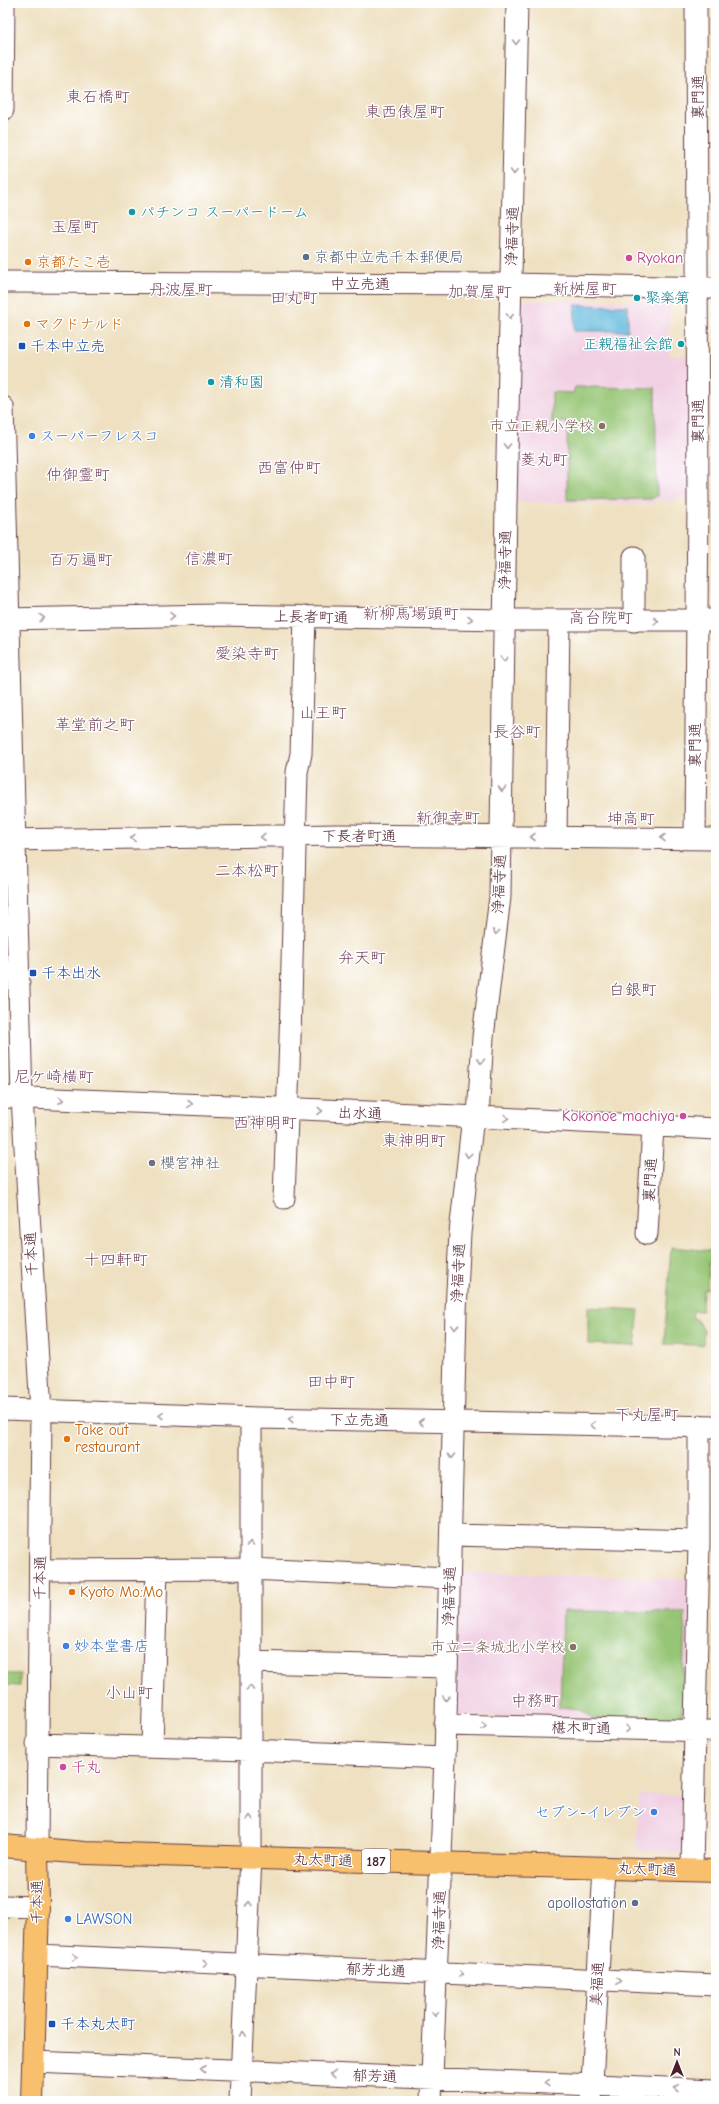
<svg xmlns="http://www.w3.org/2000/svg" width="719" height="2104" font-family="'Comic Neue','Klee One',sans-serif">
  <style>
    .built { fill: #f1d0e3 }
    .green { fill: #96c574; stroke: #707250 }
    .water { fill: #5db8db; stroke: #546c83 }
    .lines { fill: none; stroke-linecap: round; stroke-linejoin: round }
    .minor-casing { stroke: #633c41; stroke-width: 23 }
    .major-casing { stroke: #633c41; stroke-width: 24 }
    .minor { stroke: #fff; stroke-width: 21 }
    .major { stroke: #f8bf6c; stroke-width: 22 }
    .oneway { stroke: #ae9aa0 }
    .culture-dot { fill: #0f9aa8; stroke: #fff; stroke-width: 1.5 }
    .service-dot { fill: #5c6f8a; stroke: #fff; stroke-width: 1.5 }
    .hotel-dot { fill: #d1479c; stroke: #fff; stroke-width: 1.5 }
    .food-dot { fill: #e8710a; stroke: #fff; stroke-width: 1.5 }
    .transit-dot { fill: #1a4fb4; stroke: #fff; stroke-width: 1.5 }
    .education-dot { fill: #8d6e63; stroke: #fff; stroke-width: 1.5 }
    .shop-dot { fill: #3f7fe0; stroke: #fff; stroke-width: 1.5 }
    .worship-dot { fill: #6b7280; stroke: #fff; stroke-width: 1.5 }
    .labels { text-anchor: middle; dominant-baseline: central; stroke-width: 3; stroke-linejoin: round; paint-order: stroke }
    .shield { fill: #fff; stroke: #80626b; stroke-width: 1 }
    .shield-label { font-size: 14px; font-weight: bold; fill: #4a1f2b }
    .street-label { font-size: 15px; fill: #4a1f2b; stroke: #fff }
    .culture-label { font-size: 15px; fill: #0d838f; stroke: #fff; text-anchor: start }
    .service-label { font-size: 15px; fill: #4e5e75; stroke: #fff; text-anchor: start }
    .hotel-label { font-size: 15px; fill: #b23c85; stroke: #fff; text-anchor: start }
    .food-label { font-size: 15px; fill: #c56008; stroke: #fff; text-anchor: start }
    .transit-label { font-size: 15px; fill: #164399; stroke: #fff; text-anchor: start }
    .education-label { font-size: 15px; fill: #785e54; stroke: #fff; text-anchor: end }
    .shop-label { font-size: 15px; fill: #366cbe; stroke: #fff; text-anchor: start }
    .worship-label { font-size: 15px; fill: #5b616d; stroke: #fff; text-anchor: start }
    .neighbourhood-label { font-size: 16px; fill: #774a63; stroke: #fff }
  </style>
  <rect width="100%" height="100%" fill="#fff"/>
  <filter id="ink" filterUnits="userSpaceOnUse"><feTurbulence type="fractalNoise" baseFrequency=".025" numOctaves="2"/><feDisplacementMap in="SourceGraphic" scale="8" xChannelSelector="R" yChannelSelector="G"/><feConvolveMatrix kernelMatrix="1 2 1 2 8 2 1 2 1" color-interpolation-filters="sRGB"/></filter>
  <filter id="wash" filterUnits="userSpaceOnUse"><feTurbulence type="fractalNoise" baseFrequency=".012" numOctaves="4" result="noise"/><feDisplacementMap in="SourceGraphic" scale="16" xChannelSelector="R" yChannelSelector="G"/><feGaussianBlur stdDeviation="0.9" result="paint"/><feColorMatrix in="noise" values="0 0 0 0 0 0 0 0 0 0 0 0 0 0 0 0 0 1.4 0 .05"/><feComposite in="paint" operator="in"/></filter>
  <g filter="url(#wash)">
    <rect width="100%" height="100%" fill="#eee0c0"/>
    <path class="built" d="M518,300L670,301L669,355L693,356L691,498H676V501L653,500V504L509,502Z
      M459,1572L691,1579L687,1723L455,1716Z
      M639,1794L689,1795L687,1853L637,1851Z"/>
    <path class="green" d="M575,387L655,388L657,496L651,499L567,500V422L552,423V392L573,393Z
      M671,1247L713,1251L712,1261H709L707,1290H703L702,1311H693L692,1318H695L704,1330L703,1345L664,1344Z
      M588,1307L639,1310L635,1346L588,1344Z
      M563,1611L685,1612L682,1721L594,1719L580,1709L560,1707Z
      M3,1674H20V1686L3,1685Z
      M614,2092L716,2095V2101H602Z"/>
    <path class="water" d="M575,305L628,306V331H574Z"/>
  </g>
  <g filter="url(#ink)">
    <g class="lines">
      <g class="minor-casing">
        <path id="minor" d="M3,110L4,3
          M3,282L510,284L716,288
          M3,407L22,1098L41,1410L37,1849
          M634,557V621
          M3,619L217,615L504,620H716
          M556,837L559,620
          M695,839L698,501L696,3
          M3,840L340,835L716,839
          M3,1097C241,1106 478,1116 716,1129
          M478,1116L483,1037L500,897L506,503L517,3
          M284,1198L290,1038L297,772L301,754L305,616
          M647,1234L653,1126
          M3,1409L258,1418L716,1427
          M451,1535L699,1541
          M41,1570L250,1569L449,1578
          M250,1662L447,1667
          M445,1725L716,1731
          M37,1744L249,1750L445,1758
          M152,1747L157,1569
          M692,1870L699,1541V1426
          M3,1906L38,1907
          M36,1955L716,1985
          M33,2062L716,2090
          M240,2101L251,1857V1418
          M431,2101L445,1758L456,1311L460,1233L473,1116
          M591,2101L604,1868"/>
      </g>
      <g class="major-casing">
        <path id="major" d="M3,1846L85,1853L716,1871
          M32,2101L38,1907L37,1849"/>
      </g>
      <use href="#minor" class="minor"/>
      <use href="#major" class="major"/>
    </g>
    <defs><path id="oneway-chevron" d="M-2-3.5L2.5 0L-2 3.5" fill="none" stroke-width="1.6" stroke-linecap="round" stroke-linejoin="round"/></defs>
    <g class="oneway">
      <use href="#oneway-chevron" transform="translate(516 42) rotate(91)"/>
      <use href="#oneway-chevron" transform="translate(514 172) rotate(91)"/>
      <use href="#oneway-chevron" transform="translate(510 316) rotate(91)"/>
      <use href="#oneway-chevron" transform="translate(507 446) rotate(91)"/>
      <use href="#oneway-chevron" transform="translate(172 616) rotate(-1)"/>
      <use href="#oneway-chevron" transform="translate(42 618) rotate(-1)"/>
      <use href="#oneway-chevron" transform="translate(470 619) rotate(1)"/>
      <use href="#oneway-chevron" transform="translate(656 621)"/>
      <use href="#oneway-chevron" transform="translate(504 659) rotate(91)"/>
      <use href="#oneway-chevron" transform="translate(502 789) rotate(91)"/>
      <use href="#oneway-chevron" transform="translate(263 837) rotate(179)"/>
      <use href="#oneway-chevron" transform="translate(533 837) rotate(-180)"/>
      <use href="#oneway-chevron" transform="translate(133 838) rotate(179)"/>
      <use href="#oneway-chevron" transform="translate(663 838) rotate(-179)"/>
      <use href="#oneway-chevron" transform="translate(496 932) rotate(98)"/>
      <use href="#oneway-chevron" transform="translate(481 1061) rotate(93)"/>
      <use href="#oneway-chevron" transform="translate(61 1100) rotate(3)"/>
      <use href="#oneway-chevron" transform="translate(190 1104) rotate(2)"/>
      <use href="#oneway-chevron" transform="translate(320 1111) rotate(3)"/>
      <use href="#oneway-chevron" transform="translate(506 1118) rotate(3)"/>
      <use href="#oneway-chevron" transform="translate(468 1155) rotate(97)"/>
      <use href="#oneway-chevron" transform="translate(455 1327) rotate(92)"/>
      <use href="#oneway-chevron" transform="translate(161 1415) rotate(-178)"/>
      <use href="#oneway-chevron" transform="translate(291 1419) rotate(-179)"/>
      <use href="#oneway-chevron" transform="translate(421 1422) rotate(-179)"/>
      <use href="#oneway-chevron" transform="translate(593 1425) rotate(-179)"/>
      <use href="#oneway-chevron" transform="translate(452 1456) rotate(90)"/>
      <use href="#oneway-chevron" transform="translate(250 1544) rotate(-90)"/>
      <use href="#oneway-chevron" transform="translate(250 1688) rotate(-89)"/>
      <use href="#oneway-chevron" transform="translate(446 1698) rotate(92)"/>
      <use href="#oneway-chevron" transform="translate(484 1726) rotate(1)"/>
      <use href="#oneway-chevron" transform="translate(628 1729) rotate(1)"/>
      <use href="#oneway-chevron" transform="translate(250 1818) rotate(-91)"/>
      <use href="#oneway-chevron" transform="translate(249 1904) rotate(-88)"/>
      <use href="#oneway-chevron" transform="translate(75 1957) rotate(3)"/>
      <use href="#oneway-chevron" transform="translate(205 1963) rotate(3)"/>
      <use href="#oneway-chevron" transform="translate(461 1974) rotate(3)"/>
      <use href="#oneway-chevron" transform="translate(619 1981) rotate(3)"/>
      <use href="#oneway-chevron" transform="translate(435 2014) rotate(92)"/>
      <use href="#oneway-chevron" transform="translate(243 2034) rotate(-88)"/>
      <use href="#oneway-chevron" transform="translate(203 2069) rotate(-178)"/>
      <use href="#oneway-chevron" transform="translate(333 2074) rotate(-178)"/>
      <use href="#oneway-chevron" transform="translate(547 2083) rotate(-178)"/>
      <use href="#oneway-chevron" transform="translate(677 2088) rotate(-178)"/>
    </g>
  </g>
  <g class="culture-dot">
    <circle cx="132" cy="212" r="4"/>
    <circle cx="637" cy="298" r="4"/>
    <circle cx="681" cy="344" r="4"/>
    <circle cx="211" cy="382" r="4"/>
  </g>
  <g class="service-dot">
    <circle cx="306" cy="257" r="4"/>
    <circle cx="635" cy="1903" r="4"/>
  </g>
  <g class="hotel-dot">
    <circle cx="629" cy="258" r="4"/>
    <circle cx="683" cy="1116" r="4"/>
    <circle cx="63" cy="1767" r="4"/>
  </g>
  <g class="food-dot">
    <circle cx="28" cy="262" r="4"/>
    <circle cx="27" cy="324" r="4"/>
    <circle cx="67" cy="1439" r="4"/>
    <circle cx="72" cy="1592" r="4"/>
  </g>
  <g class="transit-dot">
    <rect x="18" y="342" width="8" height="8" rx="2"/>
    <rect x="29" y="969" width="8" height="8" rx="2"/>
    <rect x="48" y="2020" width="8" height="8" rx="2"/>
  </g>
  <g class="education-dot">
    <circle cx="602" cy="426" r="4"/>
    <circle cx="573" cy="1647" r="4"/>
  </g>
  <g class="shop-dot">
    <circle cx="32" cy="436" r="4"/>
    <circle cx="66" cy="1646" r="4"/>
    <circle cx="654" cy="1812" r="4"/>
    <circle cx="68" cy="1919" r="4"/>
  </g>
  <circle class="worship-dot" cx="152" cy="1163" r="4"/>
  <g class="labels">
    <rect class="shield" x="362" y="1849" width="28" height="24" rx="3"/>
    <g class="shield-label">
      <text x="376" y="1861">187</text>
    </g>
    <g class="street-label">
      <text transform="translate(698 97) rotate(-90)">裏門通</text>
      <text transform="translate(512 236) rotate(-88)">浄福寺通</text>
      <text x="360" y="284">中立売通</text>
      <text transform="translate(698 421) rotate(-90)">裏門通</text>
      <text transform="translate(505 560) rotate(-89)">浄福寺通</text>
      <text transform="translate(311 617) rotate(1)">上長者町通</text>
      <text transform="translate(695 745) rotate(-90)">裏門通</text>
      <text x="359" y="836">下長者町通</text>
      <text transform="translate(499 884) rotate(-87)">浄福寺通</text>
      <text transform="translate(360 1113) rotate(2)">出水通</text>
      <text transform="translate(650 1180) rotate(-87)">裏門通</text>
      <text transform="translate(31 1254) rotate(-92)">千本通</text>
      <text transform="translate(458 1273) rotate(-87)">浄福寺通</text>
      <text transform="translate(359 1420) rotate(1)">下立売通</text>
      <text transform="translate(40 1578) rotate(-89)">千本通</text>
      <text transform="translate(449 1596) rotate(-88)">浄福寺通</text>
      <text transform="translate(581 1728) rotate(1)">椹木町通</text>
      <text transform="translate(323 1860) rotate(2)">丸太町通</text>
      <text transform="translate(647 1869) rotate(2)">丸太町通</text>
      <text transform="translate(37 1902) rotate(-90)">千本通</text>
      <text transform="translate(439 1920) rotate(-88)">浄福寺通</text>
      <text transform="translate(376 1970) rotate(3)">郁芳北通</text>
      <text transform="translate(597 1984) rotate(-87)">美福通</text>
      <text transform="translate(375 2076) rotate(2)">郁芳通</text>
    </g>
    <g class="culture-label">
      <text x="140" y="212">パチンコ スーパードーム</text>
      <text x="645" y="298">聚楽第</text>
      <text x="673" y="344" text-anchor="end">正親福祉会館</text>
      <text x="219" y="382">清和園</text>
    </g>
    <g class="service-label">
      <text x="314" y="257">京都中立売千本郵便局</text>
      <text x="627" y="1903" text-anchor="end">apollostation</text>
    </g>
    <g class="hotel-label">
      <text x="637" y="258">Ryokan</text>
      <text x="675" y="1116" text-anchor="end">Kokonoe machiya</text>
      <text x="71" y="1767">千丸</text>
    </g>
    <g class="food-label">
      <text x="36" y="262">京都たこ壱</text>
      <text x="35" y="324">マクドナルド</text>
      <text x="75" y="1430">Take out<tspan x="75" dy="17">restaurant</tspan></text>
      <text x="80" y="1592">Kyoto Mo:Mo</text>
    </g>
    <g class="transit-label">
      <text x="30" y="346">千本中立売</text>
      <text x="41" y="973">千本出水</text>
      <text x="60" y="2024">千本丸太町</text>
    </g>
    <g class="education-label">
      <text x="594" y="426">市立正親小学校</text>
      <text x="565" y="1647">市立二条城北小学校</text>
    </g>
    <g class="shop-label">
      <text x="40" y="436">スーパーフレスコ</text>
      <text x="74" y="1646">妙本堂書店</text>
      <text x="646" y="1812" text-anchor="end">セブン-イレブン</text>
      <text x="76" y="1919">LAWSON</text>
    </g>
    <g class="worship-label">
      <text x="160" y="1163">櫻宮神社</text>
    </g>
    <g class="neighbourhood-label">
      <text x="98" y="97">東石橋町</text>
      <text x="405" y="112">東西俵屋町</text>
      <text x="75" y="227">玉屋町</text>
      <text x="585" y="289">新桝屋町</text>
      <text x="181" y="290">丹波屋町</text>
      <text x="480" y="292">加賀屋町</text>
      <text x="294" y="298">田丸町</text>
      <text x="544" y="460">菱丸町</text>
      <text x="289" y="468">西富仲町</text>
      <text x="78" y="475">仲御霊町</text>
      <text x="209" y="559">信濃町</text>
      <text x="81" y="560">百万遍町</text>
      <text x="411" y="614">新柳馬場頭町</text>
      <text x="601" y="618">高台院町</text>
      <text x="247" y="654">愛染寺町</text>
      <text x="323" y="713">山王町</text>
      <text x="95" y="725">革堂前之町</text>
      <text x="517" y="732">長谷町</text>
      <text x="448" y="818">新御幸町</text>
      <text x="631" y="819">坤高町</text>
      <text x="247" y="871">二本松町</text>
      <text x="362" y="958">弁天町</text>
      <text x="633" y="990">白銀町</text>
      <text x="54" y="1077">尼ケ崎横町</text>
      <text x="265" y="1123">西神明町</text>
      <text x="414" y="1141">東神明町</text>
      <text x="116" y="1260">十四軒町</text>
      <text x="331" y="1382">田中町</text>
      <text x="647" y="1415">下丸屋町</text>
      <text x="129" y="1693">小山町</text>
      <text x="535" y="1701">中務町</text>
    </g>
  </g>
  <rect width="719" height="2104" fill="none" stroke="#fff" stroke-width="16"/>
  <g transform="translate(677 2062)" stroke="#ffffff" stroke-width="3" paint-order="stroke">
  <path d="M0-3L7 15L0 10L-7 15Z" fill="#4a1f2b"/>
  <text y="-6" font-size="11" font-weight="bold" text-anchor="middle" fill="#4a1f2b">N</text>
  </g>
</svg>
